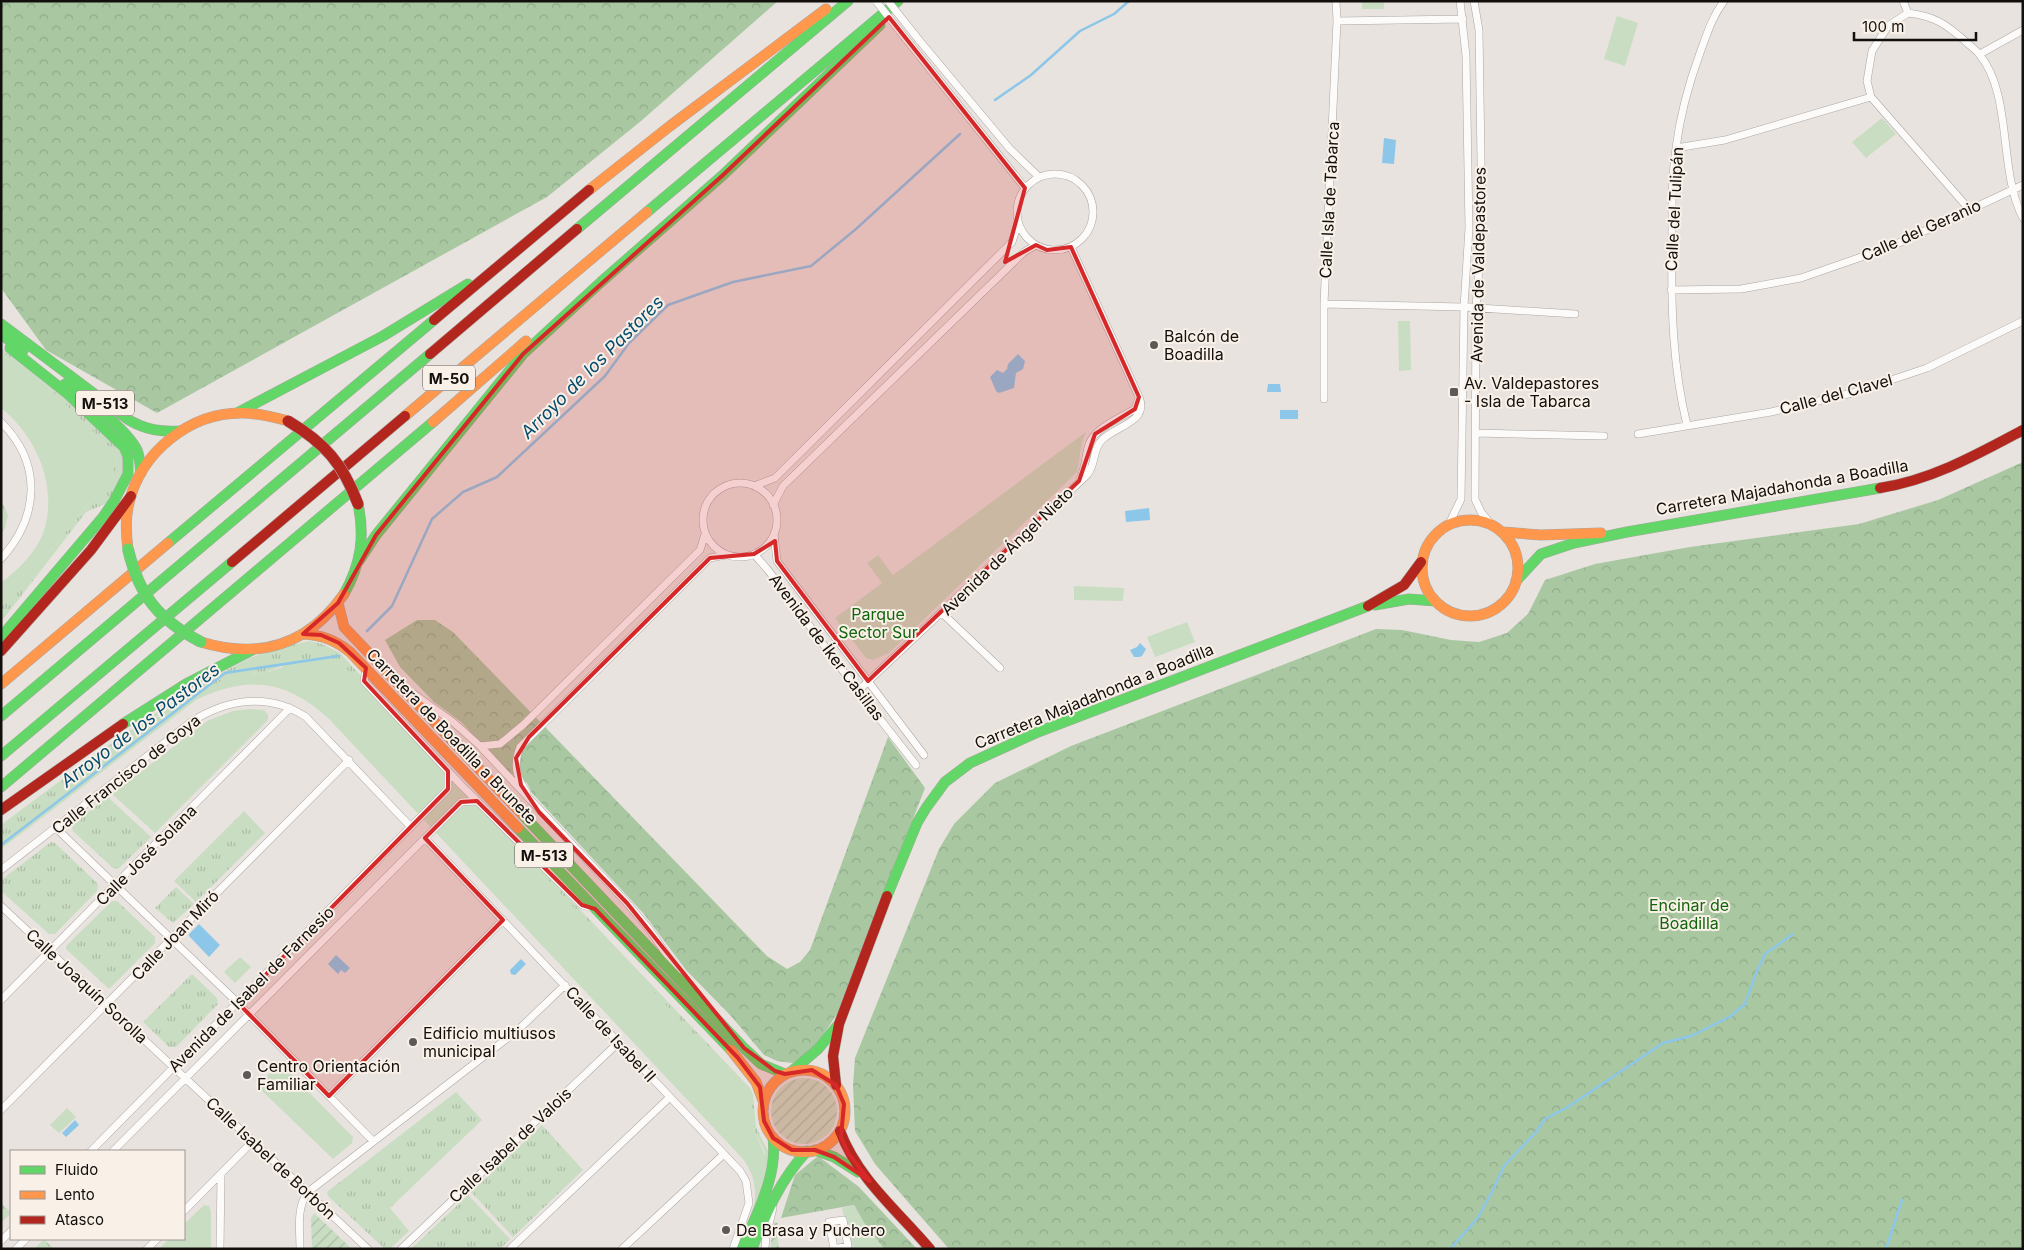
<svg xmlns="http://www.w3.org/2000/svg" width="2024" height="1250" font-family="Inter,sans-serif">
  <style>
    .grass { fill: url(#grass-tufts) }
    .forest { fill: url(#forest-crowns) }
    .park { fill: #c9ddc2 }
    .garden { fill: url(#garden-furrows) }
    .water { fill: #8cc6e8 }
    .lines { fill: none; stroke-linecap: round; stroke-linejoin: round }
    .stream { stroke: #8cc6e8; stroke-width: 2.5 }
    .street-casing { stroke: #aba7a4; stroke-width: 8 }
    .fast-casing { stroke: #aba7a4; stroke-width: 11 }
    .slow-casing { stroke: #aba7a4; stroke-width: 11 }
    .jam-casing { stroke: #aba7a4; stroke-width: 11 }
    .street { stroke: #fcfbfa; stroke-width: 7 }
    .fast { stroke: #63d668; stroke-width: 10 }
    .slow { stroke: #ff974d; stroke-width: 10 }
    .jam { stroke: #b3261e; stroke-width: 10 }
    .street-bridge-casing { stroke: #aba7a4; stroke-width: 8; stroke-linecap: butt }
    .fast-bridge-casing { stroke: #aba7a4; stroke-width: 12; stroke-linecap: butt }
    .jam-bridge-casing { stroke: #aba7a4; stroke-width: 12; stroke-linecap: butt }
    .street-bridge { stroke: #fcfbfa; stroke-width: 7 }
    .fast-bridge { stroke: #63d668; stroke-width: 11 }
    .jam-bridge { stroke: #b3261e; stroke-width: 11 }
    .marked { fill: #d62828; fill-opacity: 0.2; stroke: #d62828; stroke-width: 4; stroke-linejoin: round }
    .poi-dot { fill: #5d5956; stroke: #f9f0e8; stroke-width: 2 }
    .labels { text-anchor: middle; dominant-baseline: central; stroke-width: 4; stroke-linejoin: round; paint-order: stroke }
    .shield { fill: #f9f0e8; stroke: #57524e; stroke-width: 1 }
    .shield-label { font-size: 15px; font-weight: bold; fill: #120f0c }
    .street-label { font-size: 16px; fill: #120f0c; stroke: #f9f0e8 }
    .poi-label { font-size: 16px; fill: #120f0c; stroke: #f9f0e8; text-anchor: start }
    .park-label { font-size: 16px; fill: #11650c; stroke: #f9f0e8 }
    .water-label { font-size: 18px; font-style: italic; fill: #044c6d; stroke: #f9f0e8 }
  </style>
  <defs>
    <pattern id="grass-tufts" width="24" height="20" patternUnits="userSpaceOnUse" patternTransform="scale(1.25)"><rect width="24" height="20" fill="#c9ddc2"/><path d="M3 7l-1-3M5 7V3M7 7l1-3M15 17l-1-3M17 17v-4M19 17l1-3" fill="none" stroke="#acbca6"/></pattern>
    <pattern id="forest-crowns" width="20" height="18" patternUnits="userSpaceOnUse" patternTransform="scale(1.25)"><rect width="20" height="18" fill="#a9c8a2"/><path d="M2 6a3 3 0 1 1 6 0M12 15a3 3 0 1 1 6 0" fill="none" stroke="#90ab8a"/></pattern>
    <pattern id="garden-furrows" width="10" height="10" patternUnits="userSpaceOnUse" patternTransform="scale(1.25)"><rect width="10" height="10" fill="#c9ddc2"/><path d="M-1 1l2-2M0 10L10 0M9 11l2-2" fill="none" stroke="#acbca6"/></pattern>
  </defs>
  <rect width="100%" height="100%" fill="#e8e3de"/>
  <path class="grass" d="M1,348L33,367L68,395L128,460L112,501L86,512L1,622V592L37,564L49,552L94,497L110,483L116,462L115,456L111,449L31,371L1,352Z
    M1,500L8,515L5,528L1,534Z
    M309,641L322,644L340,653L448,771L750,1088L753,1094L756,1127L770,1155L769,1169L762,1188L765,1152L755,1132L750,1109L282,666L262,674L253,673L181,704L166,715H159L151,720L150,724L64,789L56,797L39,820L1,849V825C79,767 158,705 244,661C264,651 288,646 309,641Z
    M108,797L151,837L118,869L113,868L73,831L72,828L74,823Z
    M244,811L265,833L196,902L174,881Z
    M51,842L55,843L96,882L98,885L97,891L55,934H49L1,891V880Z
    M176,887L194,904L173,923L155,908Z
    M112,901H117L155,937V943L110,988H108L66,949V946Z
    M192,974L217,998L218,1004L176,1047H169L143,1022Z
    M456,1092L482,1120L390,1208L409,1231L391,1248L385,1249L328,1196L327,1192Z
    M542,1125L583,1170L513,1237L471,1192Z
    M468,1195L510,1239L500,1249H411Z
    M1,1203L11,1213L1,1223Z
    M44,1239L54,1249H34Z"/>
  <path class="forest" d="M2,1H778L641,121L547,197L157,413L46,350L1,288Z
    M2023,462V1249H949L875,1164L855,1131L853,1085L855,1058L939,849L954,824L995,783L1071,746L1376,629L1402,630L1451,640L1479,642L1507,633L1528,614L1545,580L1595,564L1690,547L1859,524L1938,500Z
    M417,620H435L453,632L767,956L787,969L800,962L810,950L888,737L925,788L837,1014L815,1047L799,1061L792,1063L777,1061L764,1055L731,1016L686,970L644,914L532,793L527,783L510,773L461,722L434,702L400,667L385,640Z
    M818,1156L859,1187L917,1249H884L864,1223L854,1205L781,1218L795,1175Z"/>
  <path class="park" d="M1362,1H1384V9H1362Z
    M1617,16L1638,23L1625,66L1604,59Z
    M1882,118L1896,134L1866,158L1852,142Z
    M1398,321H1410L1411,370L1399,371Z
    M1,352L31,371L111,449L115,456L116,462L110,483L94,497L49,552L37,564L1,592V583C19,569 39,550 45,527C57,483 35,435 1,408Z
    M1086,432C1079,446 1081,458 1077,472L889,653L873,660L866,658L835,618L882,583L867,563L878,555L893,575Z
    M1074,586L1124,588L1123,601L1074,600Z
    M1187,622L1195,642L1155,657L1147,637Z
    M322,654L345,667L404,727L744,1088L748,1095L755,1132L767,1160L762,1188L753,1208C758,1191 754,1174 743,1159L328,718C286,680 248,675 196,700L39,820L56,797L64,789L150,724L151,720C157,716 163,717 168,713C197,695 226,670 262,674Z
    M251,709L264,710L268,715V720L155,833L112,794L207,721L233,711Z
    M240,957L251,967L235,983L224,972Z
    M280,1063L353,1137L352,1143L333,1159L257,1086Z
    M67,1108L76,1117L59,1133L50,1125Z
    M204,1205L209,1206L211,1211V1249H159L169,1239H184V1224Z
    M854,1205L864,1223L884,1249H851L842,1208Z"/>
  <path class="garden" d="M771 1111a33 33 0 1 1 66 0a33 33 0 1 1-66 0Z
    M314,1213L352,1249H312L311,1218Z
    M774,1222L778,1223L777,1235L779,1249H771V1235Z"/>
  <path class="water" d="M1384,138L1396,140L1394,164L1382,163Z
    M1018,354L1025,361L1023,369L1016,373L1014,388L999,393L996,391L990,377L997,370L1003,373L1007,369L1008,364Z
    M1268,384H1280L1281,392H1267Z
    M1280,410H1298V419H1280Z
    M1149,508L1150,520L1126,522L1125,511Z
    M1140,643L1146,649L1142,656L1139,657H1134L1130,650L1137,647Z
    M199,924L220,945L209,957L189,936V934Z
    M336,955L350,968L345,973L341,970L338,974L328,964Z
    M521,959L526,964L515,975L511,974L510,970Z
    M75,1120L79,1125L66,1137L62,1133Z"/>
  <g class="lines">
    <path class="stream" d="M995,100L1031,75L1080,31L1114,14L1129,1
      M367,631L392,606L432,519L463,492L497,477L605,376L629,343L668,305L733,282L811,266L856,229L960,134
      M1,845L225,673L338,656
      M1450,1249L1477,1219L1493,1190L1504,1166L1537,1131L1545,1119L1568,1107L1663,1043L1691,1036L1731,1016L1745,1004L1757,971L1765,954L1793,934
      M1886,1249L1902,1200"/>
    <g class="street-casing">
      <path id="street" d="M1474,1L1479,30L1482,225L1476,308L1475,499L1481,512L1491,524
        M1903,1L1908,13L1888,26L1872,51L1867,81L1871,97L1969,209
        M1908,13C1934,16 1946,24 1965,41C1969,45 1975,49 1979,54C2013,94 1998,171 2023,218
        M1337,21L1463,19
        M906,39L1025,188
        M919,40L1010,149L1039,177
        M1980,54L2023,30
        M1676,148L1725,140L1871,97
        M1017 212a38 38 0 1 1 76 0a38 38 0 1 1-76 0Z
        M1671,290L1741,289L1801,278L1890,247L2023,185
        M1324,304L1464,307L1575,314
        M1324,399V304L1337,21L1336,1
        M1,422C43,464 39,517 1,559
        M1687,425C1673,368 1671,310 1672,251C1672,217 1671,182 1676,148C1680,116 1689,83 1700,53C1707,34 1712,17 1724,1
        M1476,433L1604,436
        M1638,434L1771,412L1852,393L1927,368L2023,321
        M1080,479C1086,467 1085,456 1089,444C1096,427 1120,418 1135,409L1139,398
        M703 520a37 37 0 1 1 74 0a37 37 0 1 1-74 0Z
        M754,486L775,478L1012,242L1018,223
        M773,505L783,486L1024,252L1036,245
        M1449,524L1461,499L1464,307L1469,228L1466,56L1460,1
        M774,534L777,561L924,755
        M754,554L768,570L858,691L916,765
        M942,613L1000,668
        M366,668L364,681L461,785L582,905L593,908
        M858,691L1087,475C1096,465 1092,450 1102,440C1117,425 1149,422 1139,397L1071,247
        M414,694L453,722L480,746L627,903L649,929L678,971
        M480,746L500,744L523,725L700,550L705,534
        M527,793C516,777 513,764 520,747L710,558L726,555
        M56,828L238,1003L373,1141
        M425,838L740,1171L746,1181L749,1203L733,1249
        M1,870L191,722C227,699 268,692 306,717L411,827
        M1,906L368,1249
        M1,1000L290,708
        M329,1096L503,920
        M1,1110L349,760
        M91,1151L448,789V771
        M113,1151L461,802L477,801
        M184,1211L253,1141
        M843,1220L848,1246L834,1249L829,1222Z
        M1,1241L11,1231
        M16,1249L26,1239
        M147,1249L157,1239
        M220,1249L221,1174
        M300,1249C300,1230 296,1207 308,1192L518,1030L565,985
        M401,1249L619,1042
        M510,1249L670,1097
        M622,1249L724,1154
        M765,1249L766,1236L773,1208"/>
    </g>
    <g class="fast-casing">
      <path id="fast" d="M647,212L898,1
        M577,229L848,1
        M1,324L129,420C146,430 161,432 180,431
        M1,334L23,351
        M65,384C86,400 125,427 137,450C140,457 140,466 141,473
        M237,413L383,336L468,284
        M168,543L434,320
        M359,561L376,535L523,354L601,282L723,175L880,25
        M1516,581L1541,554L1574,543L1627,532L1880,488
        M344,594C361,564 365,537 358,504
        M1375,605L1409,599L1435,601
        M1,637L103,517L114,501L128,474V456L124,447L68,394L10,348
        M1,716L430,354
        M123,724L186,684L252,650
        M1,756L232,562
        M1,787L433,422
        M522,814L744,1048L761,1064L785,1074
        M518,828L731,1050
        M887,896L917,823L926,808L945,782L970,763L1038,732L1368,606
        M791,1072L818,1049L838,1025
        M815,1150L834,1157L858,1172
        M742,1249C756,1214 778,1177 773,1138
        M752,1249C766,1213 780,1180 807,1151"/>
    </g>
    <g class="slow-casing">
      <path id="slow" d="M589,190L670,126L826,9
        M405,416L647,212
        M433,422L526,341
        M1422 568a48 48 0 1 1 96 0a48 48 0 1 1-96 0Z
        M1503,532L1541,535L1601,533
        M128,549C126,534 125,518 129,503C141,452 190,412 243,413C258,413 273,417 288,421
        M338,603L344,627L522,814
        M303,634C322,635 335,640 350,652L518,828
        M201,642C260,660 309,644 344,594
        M1,684L168,543
        M731,1050L756,1082L764,1103
        M763 1111a41 41 0 1 1 82 0a41 41 0 1 1-82 0Z"/>
    </g>
    <g class="jam-casing">
      <path id="jam" d="M434,320L589,190
        M430,354L577,229
        M1880,488C1932,480 1978,454 2023,430
        M232,562L405,416
        M1368,606L1404,585L1421,562
        M1,651L91,550L131,496
        M1,810L123,724
        M836,1085L833,1056L839,1024L887,896
        M840,1131C858,1179 898,1211 930,1249"/>
    </g>
    <use href="#street" class="street"/>
    <use href="#fast" class="fast"/>
    <use href="#slow" class="slow"/>
    <use href="#jam" class="jam"/>
    <g class="street-bridge-casing">
      <path id="street-bridge" d="M876,1L906,39
        M888,1L919,40"/>
    </g>
    <g class="fast-bridge-casing">
      <path id="fast-bridge" d="M128,549C139,596 159,620 201,642"/>
    </g>
    <g class="jam-bridge-casing">
      <path id="jam-bridge" d="M288,421C325,443 343,464 358,504"/>
    </g>
    <use href="#street-bridge" class="street-bridge"/>
    <use href="#fast-bridge" class="fast-bridge"/>
    <use href="#jam-bridge" class="jam-bridge"/>
  </g>
  <path class="marked" d="M889,17L1025,188L1005,262L1036,245L1047,250L1071,247L1139,397L1135,409L1095,434L1079,481L868,681L777,561L775,541L754,554L710,558L529,737L516,758L521,785L539,812L627,903L744,1048L775,1071L785,1074L812,1070L836,1085L844,1104L841,1137L848,1153L870,1181L834,1157L815,1150H792L773,1138L764,1121L760,1087L738,1058L595,909L582,905L477,801L461,802L425,838L503,920L329,1096L238,1003L448,789V771L364,681L366,668L339,643L321,635L303,634L338,603L376,535L523,354L723,175Z"/>
  <g class="poi-dot">
    <circle cx="1154" cy="345" r="5"/>
    <rect x="1449" y="387" width="10" height="10" rx="2.5"/>
    <circle cx="413" cy="1042" r="5"/>
    <circle cx="247" cy="1075" r="5"/>
    <circle cx="726" cy="1230" r="5"/>
  </g>
  <g class="labels">
    <g class="shield">
      <rect x="423" y="365.5" width="52" height="25" rx="4"/>
      <rect x="76" y="390.5" width="58" height="25" rx="4"/>
      <rect x="515" y="842.5" width="58" height="25" rx="4"/>
    </g>
    <g class="shield-label">
      <text x="449" y="378">M-50</text>
      <text x="105" y="403">M-513</text>
      <text x="544" y="855">M-513</text>
    </g>
    <g class="street-label">
      <text transform="translate(1329 200) rotate(-87)">Calle Isla de Tabarca</text>
      <text transform="translate(1674 209) rotate(-87)">Calle del Tulipán</text>
      <text transform="translate(1921 230) rotate(-24)">Calle del Geranio</text>
      <text transform="translate(1478 265) rotate(-89)">Avenida de Valdepastores</text>
      <text transform="translate(1836 394) rotate(-15)">Calle del Clavel</text>
      <text transform="translate(1782 487) rotate(-10)">Carretera Majadahonda a Boadilla</text>
      <text transform="translate(1007 551) rotate(-44)">Avenida de Ángel Nieto</text>
      <text transform="translate(827 647) rotate(53)">Avenida de Íker Casillas</text>
      <text transform="translate(1094 696) rotate(-22)">Carretera Majadahonda a Boadilla</text>
      <text transform="translate(452 736) rotate(46)">Carretera de Boadilla a Brunete</text>
      <text transform="translate(126 774) rotate(-38)">Calle Francisco de Goya</text>
      <text transform="translate(146 855) rotate(-45)">Calle José Solana</text>
      <text transform="translate(175 935) rotate(-46)">Calle Joan Miró</text>
      <text transform="translate(87 986) rotate(43)">Calle Joaquín Sorolla</text>
      <text transform="translate(251 989) rotate(-45)">Avenida de Isabel de Farnesio</text>
      <text transform="translate(611 1034) rotate(47)">Calle de Isabel II</text>
      <text transform="translate(510 1145) rotate(-43)">Calle Isabel de Valois</text>
      <text transform="translate(271 1158) rotate(43)">Calle Isabel de Borbón</text>
    </g>
    <g class="poi-label">
      <text x="1164" y="336">Balcón de<tspan x="1164" dy="18">Boadilla</tspan></text>
      <text x="1464" y="383">Av. Valdepastores<tspan x="1464" dy="18">- Isla de Tabarca</tspan></text>
      <text x="423" y="1033">Edificio multiusos<tspan x="423" dy="18">municipal</tspan></text>
      <text x="257" y="1066">Centro Orientación<tspan x="257" dy="18">Familiar</tspan></text>
      <text x="736" y="1230">De Brasa y Puchero</text>
    </g>
    <g class="park-label">
      <text x="878" y="614">Parque<tspan x="878" dy="18">Sector Sur</tspan></text>
      <text x="1689" y="905">Encinar de<tspan x="1689" dy="18">Boadilla</tspan></text>
    </g>
    <g class="water-label">
      <text transform="translate(592 367) rotate(-45)">Arroyo de los Pastores</text>
      <text transform="translate(140 725) rotate(-37)">Arroyo de los Pastores</text>
    </g>
  </g>
  <rect width="2024" height="1250" fill="none" stroke="#120f0c" stroke-width="5"/>
  <rect x="10" y="1150" width="175" height="90" fill="#f9f0e8" stroke="#9d9690"/>
  <rect x="20" y="1166" width="25" height="8" fill="#63d668" stroke="#9d9690"/>
  <text x="55" y="1175" font-size="15" fill="#120f0c">Fluido</text>
  <rect x="20" y="1191" width="25" height="8" fill="#ff974d" stroke="#9d9690"/>
  <text x="55" y="1200" font-size="15" fill="#120f0c">Lento</text>
  <rect x="20" y="1216" width="25" height="8" fill="#b3261e" stroke="#9d9690"/>
  <text x="55" y="1225" font-size="15" fill="#120f0c">Atasco</text>
  <path d="M1854 32v8h122v-8" fill="none" stroke="#120f0c" stroke-width="2.5"/>
  <text x="1862" y="32" font-size="15" fill="#120f0c" stroke="#f9f0e8" stroke-width="4" paint-order="stroke">100 m</text>
</svg>
